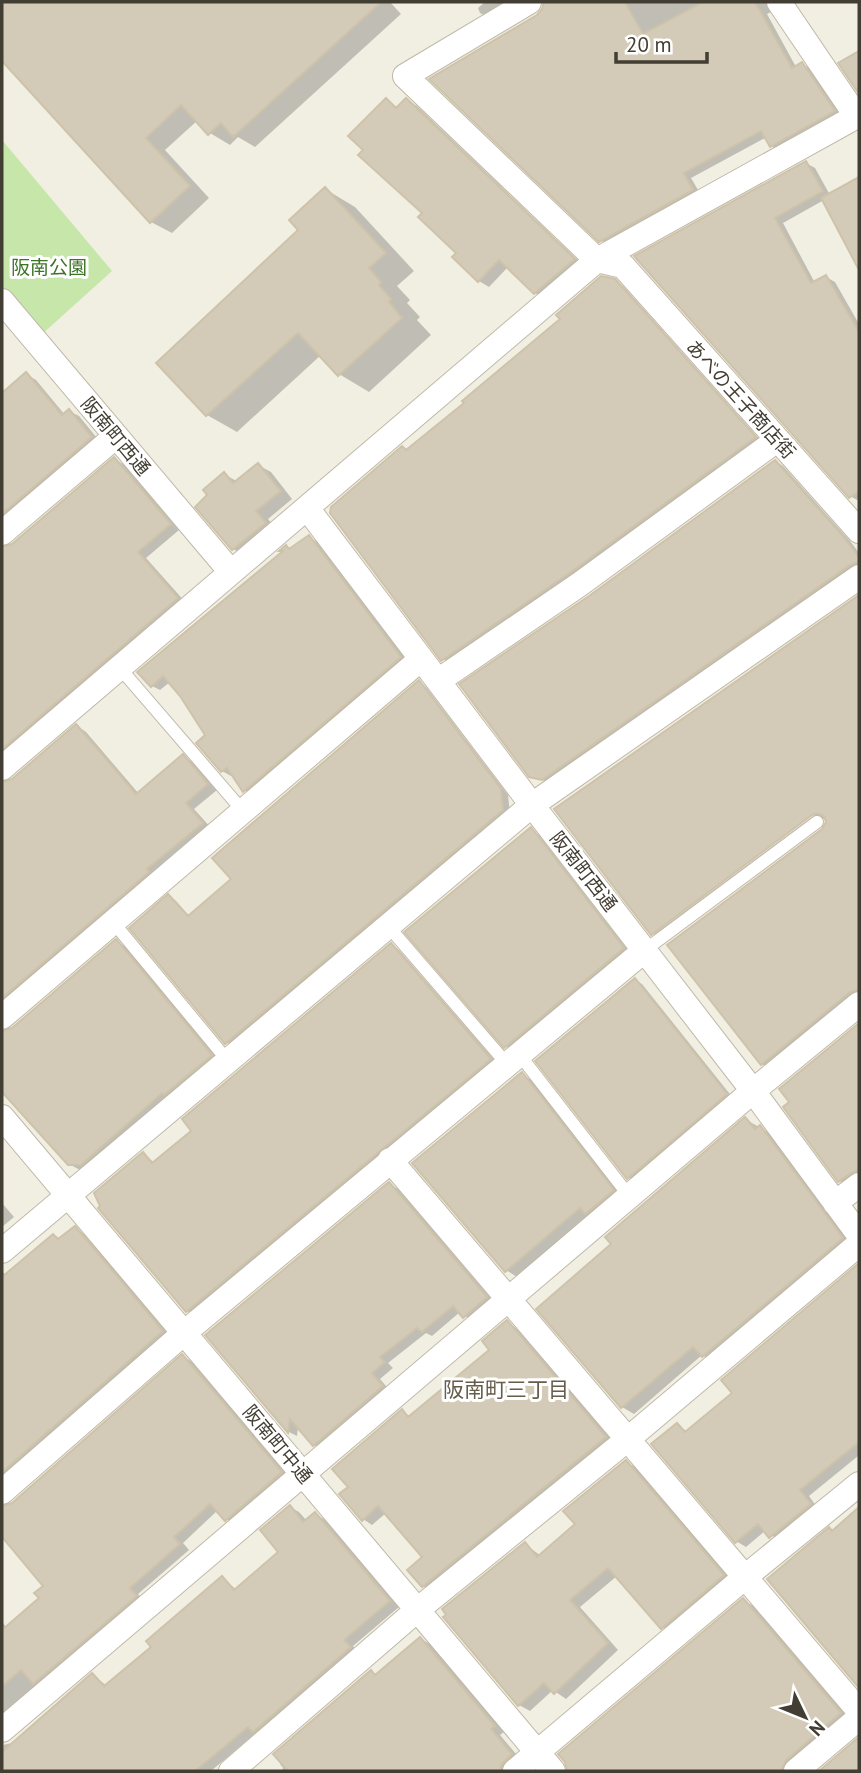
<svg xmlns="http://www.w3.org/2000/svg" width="861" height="1773" font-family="'PT Sans','Noto Sans JP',sans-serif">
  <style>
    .green { fill: #c6e7a9 }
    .shadow { fill: #0003 }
    .building { fill: #d3cbb7; stroke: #cec3aa; stroke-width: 2 }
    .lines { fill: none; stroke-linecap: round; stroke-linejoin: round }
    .lane-casing { stroke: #c0b9a8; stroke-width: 14 }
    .street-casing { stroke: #c0b9a8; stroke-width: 26 }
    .lane { stroke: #fff; stroke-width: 12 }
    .street { stroke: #fff; stroke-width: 24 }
    .labels { text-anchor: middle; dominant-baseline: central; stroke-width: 6; stroke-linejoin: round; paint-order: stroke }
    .park-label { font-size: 19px; fill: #3c7426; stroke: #fff }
    .street-label { font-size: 19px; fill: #433e33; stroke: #fff }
    .neighbourhood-label { font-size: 21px; fill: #665d4a; stroke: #fff }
  </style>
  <rect width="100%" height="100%" fill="#f1eee2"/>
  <path class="green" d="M2,140L112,271L41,335L2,288Z"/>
  <path class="shadow" d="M2,2H390L401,14L255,147L238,137L230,145L210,133L198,120L165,150L209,198L172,233L151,222L2,59Z
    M485,2H517L489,18L480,13L478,8Z
    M545,2H774L773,11L767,14L796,67L802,64L811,69L843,116L780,151L771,146L767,137L691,178L701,195L609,245L600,240L432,79L543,11Z
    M386,100L398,108L407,100L417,106L584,266L545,299L535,293L508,267L489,287L479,281L425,213L365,150Z
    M806,163L815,168L830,195L859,179V241L853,244L824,200L783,223L815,283L826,277L835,282L859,324V501L850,496L637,257Z
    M325,189L355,207L414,271L397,286L410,300L407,303L420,317L417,320L431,335L369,392L339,374L321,355L237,432L207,415L300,230Z
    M614,281L623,286L762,442L450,664L443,659L403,448L408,451Z
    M26,374L36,380L65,415L69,411L79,416L101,443L2,527V395Z
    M115,459L124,465L179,530L146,558L187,604L2,762V549L13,546Z
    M776,462L783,466L850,541L859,553V568L551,783L531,776L590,597Z
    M258,465L271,472L292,499L268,519L278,531L246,556L233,549L209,495L224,474L238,482Z
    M309,537L317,542L408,662L252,795L244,790L233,774L231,776L222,771L198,743L207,735L170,682L160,690L152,686L285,553L282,551L290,550Z
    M859,597V996L770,1069L762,1064L828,822L826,817L661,938L654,934L820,811L556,809Z
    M419,682L426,687L508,795L510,814L234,1047L226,1042L169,897L176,901L190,917L233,879Z
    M77,726L86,732L139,794L183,756L192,762L217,790L194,809L212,829L2,1011V783L12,781Z
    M531,830L539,835L631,954L514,1051L505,1046Z
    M116,941L126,947L220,1061L80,1170L69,1164L2,1072V1032L12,1030Z
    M391,945L399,950L498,1064L195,1315L187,1311L143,1154L155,1163L193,1131Z
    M635,980L642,984L733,1098L635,1181L628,1177Z
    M859,1025V1179L848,1186L840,1181L781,1089Z
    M522,1074L533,1081L624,1197L517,1277L506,1270Z
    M745,1119L771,1134L853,1245L714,1362L702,1355L634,1414L622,1407Z
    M389,1184L398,1189L495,1303L473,1322L460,1312L432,1336L426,1333L388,1363L393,1368L380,1379L391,1392L323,1450L314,1445L298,1426L297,1436L289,1432L207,1335Z
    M2,1203L14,1217L2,1227Z
    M75,1228L84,1234L172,1338L2,1486V1271L6,1276L54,1236L61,1240Z
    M859,1266V1458L858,1456L809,1496L819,1510L780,1542L766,1530L746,1547L736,1541L677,1425L688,1432L735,1393L724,1380Z
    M507,1322L516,1328L615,1443L433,1591L423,1586L424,1557L386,1513L372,1525L363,1519L350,1487L402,1411L411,1417L491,1350Z
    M183,1356L192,1362L290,1478L236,1525L226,1519L218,1510L183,1543L189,1550L138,1594L145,1602L2,1724V1622L7,1628L41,1598L46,1586L2,1534V1508L13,1505Z
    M626,1462L637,1468L734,1582L673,1634L662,1627L617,1576L580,1607L618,1650L566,1699L553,1690L530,1711L519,1705L525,1544L541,1556L578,1525Z
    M290,1507L299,1512L307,1521L316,1514L325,1520L399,1607L353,1646L359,1654L264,1736L257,1732L211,1771H2V1749L4,1747L3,1745L12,1743L93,1675L107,1686L153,1647L222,1578L237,1590L280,1552Z
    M859,1510V1688L769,1580L830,1529L834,1532Z
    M743,1600L753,1606L850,1719L791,1771H569Z
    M421,1639L430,1644L504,1732L500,1735L521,1760L511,1771H282L283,1768L280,1764L371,1672L377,1676Z"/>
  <path class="building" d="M2,2H381L233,137L221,123L208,135L181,105L146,138L190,186L150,223L2,61Z
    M544,2H625L643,34L703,2H755L792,68L802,62L835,111L770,147L761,131L684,173L693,190L599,242L429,79L537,15L542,9Z
    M859,51V94L838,63Z
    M386,98L396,108L406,98L575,259L534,294L499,260L478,282L452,257L456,253L418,217L422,213L358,155L363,150L348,136Z
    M806,161L823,191L775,218L811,283L826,275L859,332V491L849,498L634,256Z
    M859,177V270L821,198Z
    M325,187L386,253L369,268L381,282L379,285L391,299L389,302L402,318L338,376L298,333L206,416L156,363L298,230L289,220Z
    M601,276L615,279L756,437L571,572L441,661L330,513L331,507L402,446L406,450L464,403L462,401L560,319L556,315Z
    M26,372L62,415L69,409L92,437L2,514V393Z
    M114,457L171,524L138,552L178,598L2,749V547L12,544Z
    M775,460L842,535L859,557V562L850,565L542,780L529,777L459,684L589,596Z
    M258,463L281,491L256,511L266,523L232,550L195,507L207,495L203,490L224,472L233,483Z
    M309,535L401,657L243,792L227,768L221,772L196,743L205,735L180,696L163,676L151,687L137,672L283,551H279L286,545L289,549Z
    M859,595V990L850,992L761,1065L667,945L822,829L826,822L824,816L817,813L812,815L651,935L554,809Z
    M419,680L501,789L503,810L225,1044L129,928L168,894L188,916L231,879L212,858Z
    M76,724L136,794L183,754L208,784L186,803L203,823L147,869L149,872L2,998V782L12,779Z
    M531,827L624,948L504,1048L404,932Z
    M116,939L212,1055L164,1095L162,1093L81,1165H68L2,1092V1031L12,1028Z
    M391,943L491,1059L186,1312L98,1208L100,1206L94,1193L143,1152L152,1163L191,1131L182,1119Z
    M635,978L727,1094L627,1179L535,1061Z
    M859,1023V1170L851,1173L838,1182L783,1107L789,1102L779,1089Z
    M522,1072L614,1190L585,1214L580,1208L505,1272L412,1163Z
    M745,1117L755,1129L760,1125L843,1238L702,1357L693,1347L621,1408L536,1309L611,1244L605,1237Z
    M389,1182L487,1297L463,1318L453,1306L422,1332L417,1328L380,1357L385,1362L372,1373L383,1386L313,1446L290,1419L288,1433L205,1335Z
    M75,1226L163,1331L2,1472V1277L53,1234L58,1239Z
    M859,1263V1442L800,1490L811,1504L769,1538L758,1524L735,1543L651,1444L677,1423L685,1432L732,1393L721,1380Z
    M507,1320L606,1437L422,1587L407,1570L422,1557L378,1506L362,1521L339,1494L348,1487L332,1469L402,1409L408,1417L489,1350L482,1341Z
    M182,1354L282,1472L225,1521L210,1504L174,1537L180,1544L130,1588L137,1596L33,1684L21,1670L2,1686V1630L39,1598L34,1593L43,1586L2,1537V1506L12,1503Z
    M626,1460L724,1575L661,1629L608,1568L570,1600L608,1643L554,1694L544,1683L518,1706L443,1617L446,1615L442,1609L525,1542L537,1557L575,1524L563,1511Z
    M290,1505L303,1522L315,1512L390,1601L344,1640L351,1647L253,1732L248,1727L195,1771H2V1752L92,1673L104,1686L151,1647L146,1641L222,1576L234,1590L278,1552L260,1530Z
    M859,1507V1688L767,1579L829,1527L832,1531Z
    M743,1598L841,1713L786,1760L781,1771H567L565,1762L558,1754Z
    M420,1637L495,1726L491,1729L512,1754L501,1765L500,1771H288L273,1754L371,1670L375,1675Z
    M859,1737V1771H819Z"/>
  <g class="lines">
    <g class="lane-casing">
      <path id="lane" d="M119,667L243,811
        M113,922L228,1061
        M388,926L507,1064
        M645,950L817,822
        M519,1054L630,1197"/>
    </g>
    <g class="street-casing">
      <path id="street" d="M529,2L405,76L597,260L623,266L859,531
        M779,2L857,117
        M2,301L231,572
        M307,508L532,805L753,1091L859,1235
        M2,533L116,436
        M438,681L580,584L777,440
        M2,768L597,260L859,115
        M2,1017L421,659
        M2,1117L553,1771
        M390,1160L859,1711
        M835,1203L859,1185
        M2,1251L532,805L859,577
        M2,1492L184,1333L645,950
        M2,1730L753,1091L859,1004
        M231,1771L416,1611L628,1439L859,1244
        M515,1771L745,1577L859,1484
        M796,1771L859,1718"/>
    </g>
    <use href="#lane" class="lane"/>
    <use href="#street" class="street"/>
  </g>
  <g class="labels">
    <g class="park-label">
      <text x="49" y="267">阪南公園</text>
    </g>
    <g class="street-label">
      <text transform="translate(741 399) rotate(48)">あべの王子商店街</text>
      <text transform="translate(116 436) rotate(50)">阪南町西通</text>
      <text transform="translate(584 871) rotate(52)">阪南町西通</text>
      <text transform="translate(278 1444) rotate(50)">阪南町中通</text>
    </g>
    <g class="neighbourhood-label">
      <text x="506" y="1389">阪南町三丁目</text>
    </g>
  </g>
  <rect width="861" height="1773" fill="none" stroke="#433e33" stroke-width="7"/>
  <g transform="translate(805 1717) rotate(133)" stroke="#ffffff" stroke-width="5" paint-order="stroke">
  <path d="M0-5L12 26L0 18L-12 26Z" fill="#433e33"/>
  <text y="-10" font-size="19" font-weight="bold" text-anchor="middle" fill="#433e33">N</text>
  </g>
  <path d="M616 52v10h91v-10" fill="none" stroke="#433e33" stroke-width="3.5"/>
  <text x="626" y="52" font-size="21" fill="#433e33" stroke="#ffffff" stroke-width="5" paint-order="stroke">20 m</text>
</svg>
